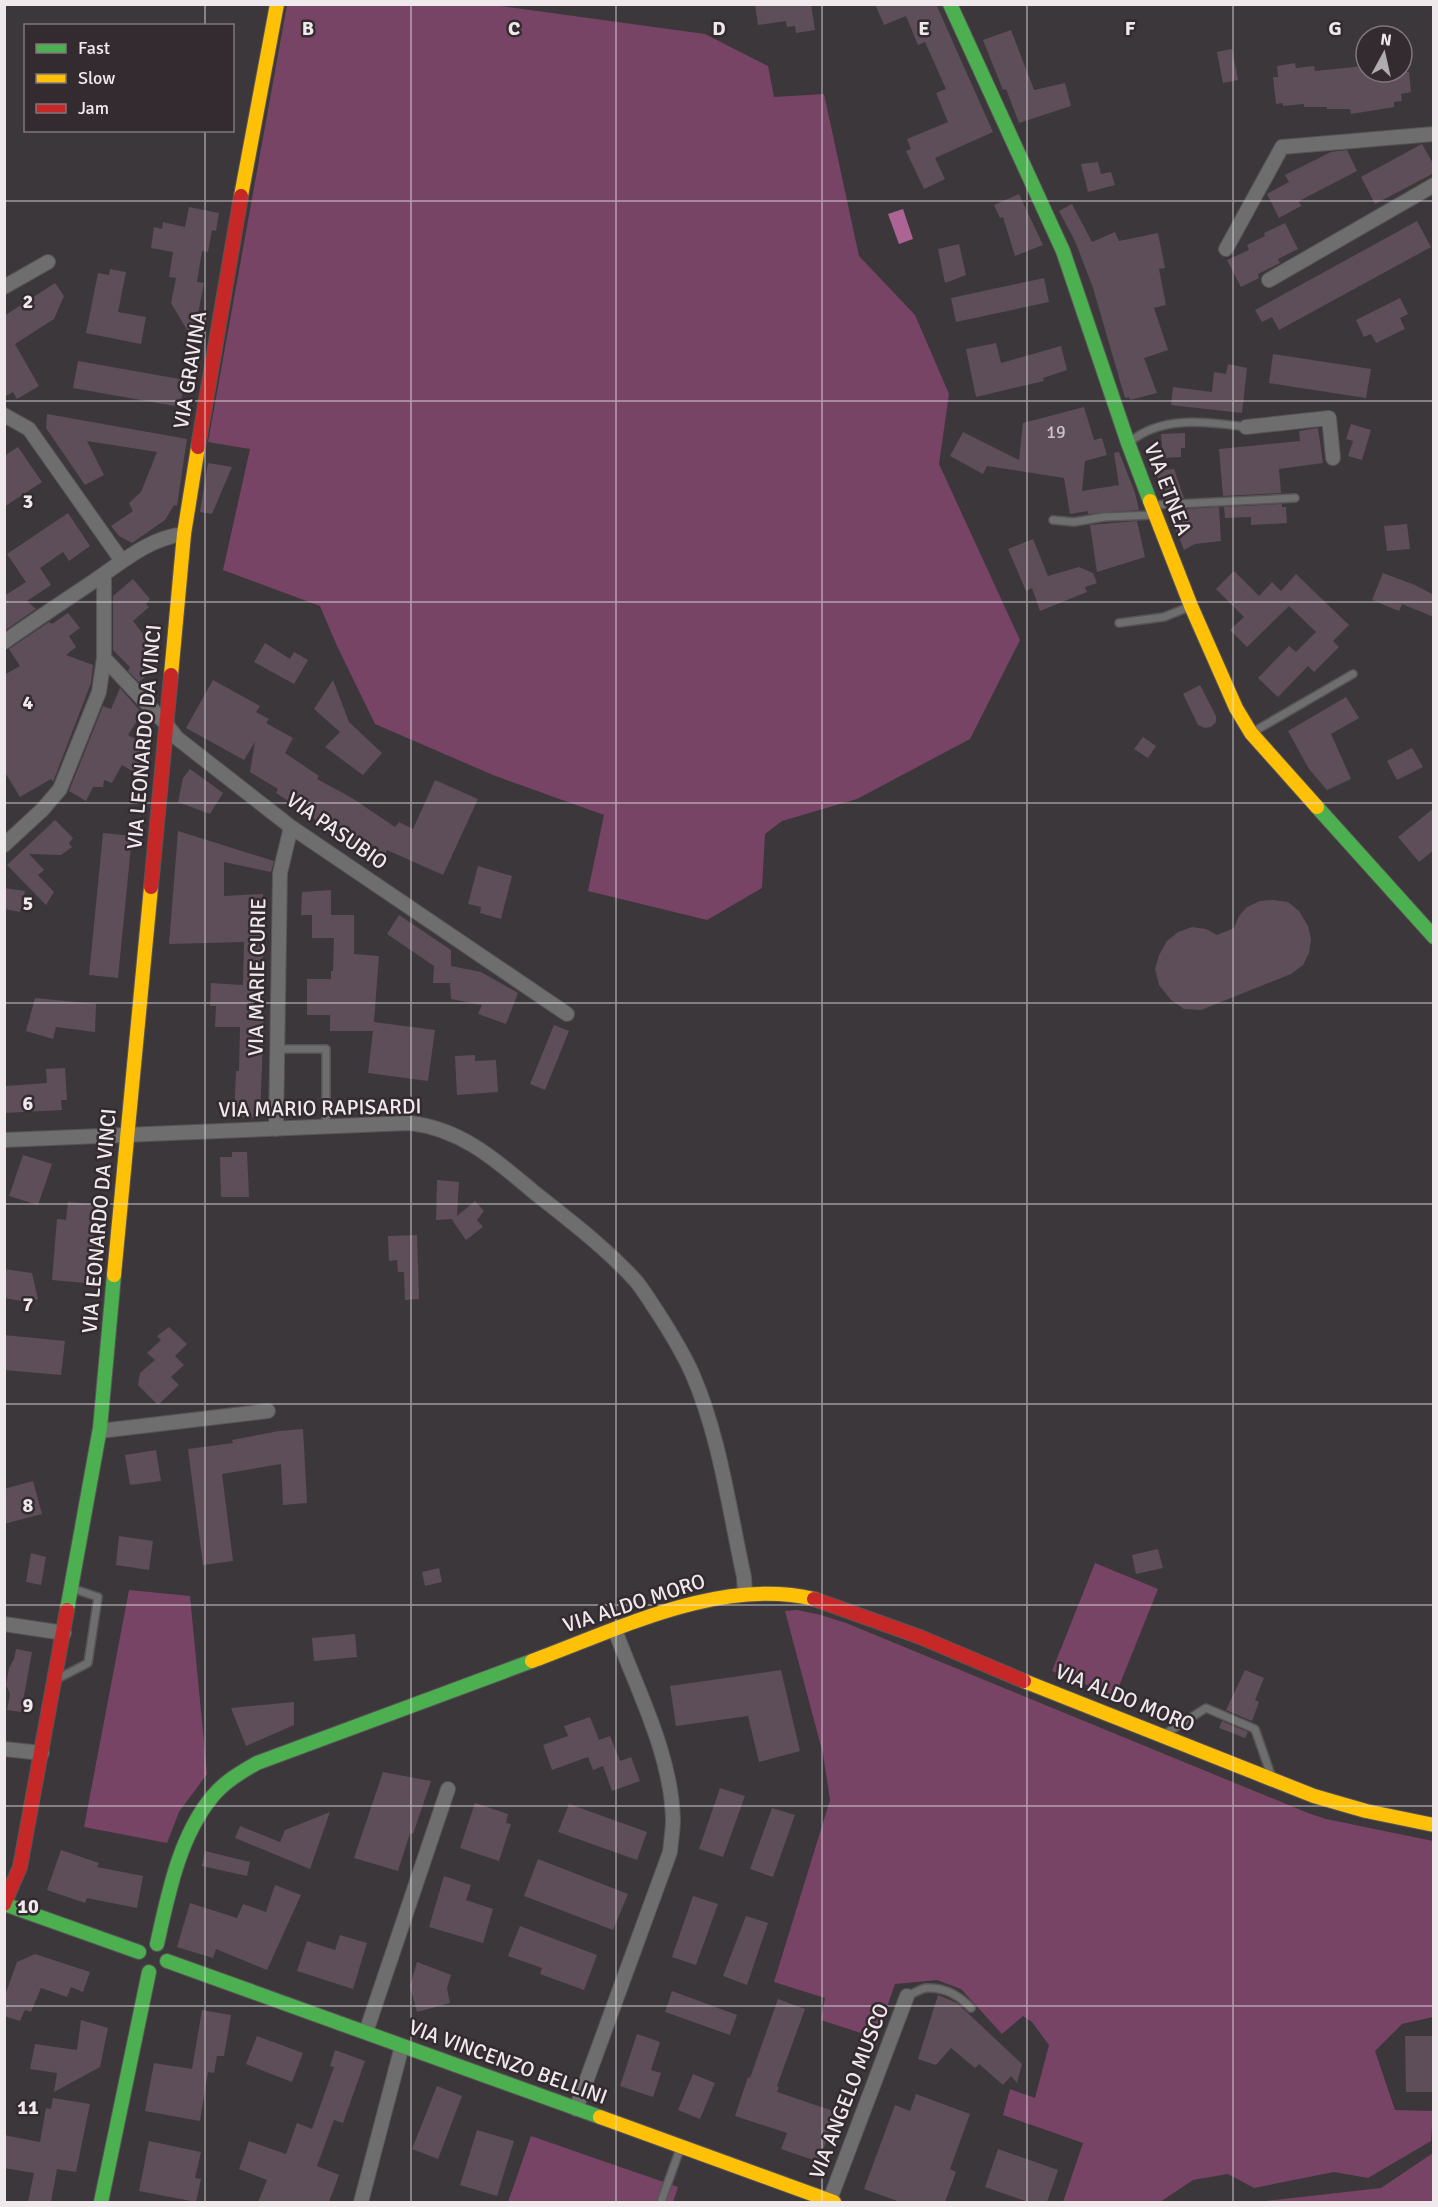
<svg xmlns="http://www.w3.org/2000/svg" width="1438" height="2207" font-family="Signika,sans-serif">
  <style>
    .green { fill: #774465 }
    .water { fill: #ab6493 }
    .building { fill: #5e4e59 }
    .lines { fill: none; stroke-linecap: round; stroke-linejoin: round }
    .lane-casing { stroke: #585456; stroke-width: 10 }
    .street-casing { stroke: #585456; stroke-width: 16 }
    .fast-casing { stroke: #585456; stroke-width: 16 }
    .slow-casing { stroke: #585456; stroke-width: 16 }
    .jam-casing { stroke: #585456; stroke-width: 16 }
    .lane { stroke: #6d6e6d; stroke-width: 7 }
    .street { stroke: #6d6e6d; stroke-width: 14 }
    .fast { stroke: #4caf50; stroke-width: 14 }
    .slow { stroke: #ffc107; stroke-width: 14 }
    .jam { stroke: #c62828; stroke-width: 14 }
    .grid { fill: none; stroke: #efe9ec; stroke-width: 1.5; stroke-opacity: 0.55 }
    .labels { text-anchor: middle; dominant-baseline: central; stroke-width: 5; stroke-linejoin: round; paint-order: stroke }
    .number-label { font-size: 18px; fill: #cbc2c7 }
    .street-label { font-size: 21px; fill: #efe9ec; stroke: #342b30 }
    .grid-label { font-size: 20px; text-anchor: middle; font-weight: bold; fill: #efe9ec; stroke: #342b30; stroke-width: 5; stroke-linejoin: round; paint-order: stroke }
  </style>
  <rect width="100%" height="100%" fill="#3c373a"/>
  <path class="green" d="M287,5H494L705,34L768,66L774,97L824,94L859,256L915,315L949,394L939,464L1020,640L970,739L857,799L782,821L765,834L762,888L707,920L588,891L604,815L493,775L375,724L337,646L320,606L223,570L250,449L208,442Z
    M1095,1563L1158,1589L1115,1696L1052,1671Z
    M129,1590L190,1596L207,1774L179,1812L167,1843L84,1827Z
    M797,1610L821,1615L846,1623L1308,1813L1326,1819L1433,1841V2017L1402,2024L1375,2051L1395,2110L1433,2111L1431,2141L1368,2178L1334,2172L1254,2188L1228,2174L1193,2180L1160,2202H1063L1083,2143L1003,2115L1010,2089L1035,2098L1049,2045L1032,2022L1023,2016L1002,2034L961,1989L937,1980L895,1984L876,2038L821,2020L825,1998L774,1982L830,1800L823,1754L785,1611Z
    M531,2136L678,2187L673,2202H508Z
    M1433,2153V2202H1256L1381,2188Z"/>
  <path class="water" d="M903,209L913,239L899,244L888,214Z"/>
  <path class="building" d="M755,4H811L815,30L796,33L795,26L787,27L786,21L758,25Z
    M875,4H936L993,132L935,158L945,179L924,189L906,151L911,149L907,139L948,122L936,93L946,89L925,42L918,45L906,16L884,25Z
    M1011,30L1034,90L1065,83L1071,106L1019,123L1006,89L1003,90L983,40Z
    M1232,49L1238,80L1223,83L1217,52Z
    M1295,63L1296,68L1314,66L1315,71L1364,66L1365,72H1409L1411,92L1401,94L1402,101L1394,102V107L1351,114L1350,109H1327V107H1304V104L1283,106V103L1276,104L1273,77H1278L1277,66Z
    M1422,144L1434,165V173L1375,204L1361,177Z
    M1347,150L1357,171L1299,201L1301,206L1279,218L1267,194L1289,182L1285,175L1331,152Z
    M1098,162L1101,174L1111,172L1115,185L1088,192L1081,164Z
    M1019,194L1043,245L1015,256L1003,217L1000,218L994,205Z
    M1072,204L1092,242L1115,232L1119,241L1158,233L1165,268L1159,269L1166,305L1154,308L1168,350L1144,358L1157,393L1130,400L1129,397L1125,398L1093,288L1075,241L1059,211Z
    M189,207L219,213L216,231L212,230L208,252L202,251L197,282L204,283L193,340L171,303L176,278L169,277L173,252L151,248L154,227L162,229L163,222L185,227Z
    M1417,221L1431,247L1279,330L1272,317L1262,322L1255,310Z
    M1285,223L1298,249L1278,259L1280,263L1258,274L1259,278L1241,287L1227,260L1249,250L1247,245L1265,236L1264,233Z
    M959,244L966,275L945,283L938,249Z
    M110,269L126,272L118,312L146,317L141,344L86,333L98,273L109,275Z
    M1044,278L1049,302L956,322L951,298Z
    M55,283L64,296L54,319L15,344L39,386L17,399L13,392L4,397V316Z
    M1400,298L1408,314L1400,318L1405,329L1376,343L1371,334L1364,337L1356,320Z
    M996,343L1001,363L1061,346L1067,370L1043,378L1044,381L976,397L966,349Z
    M1273,354L1371,369L1366,398L1269,383Z
    M78,361L185,380L180,407L73,388Z
    M1228,364L1247,368L1242,413L1171,405L1173,387L1212,392L1214,372L1226,374Z
    M1084,407L1094,440L1102,438L1107,455L1085,461L1082,491L1119,485L1114,453L1119,452L1135,493L1139,510L1088,514V511L1070,514L1064,478L987,466L983,474L950,456L963,432L1019,460L1023,423Z
    M47,414L187,439L177,506L174,505L165,520L132,543L119,536L111,526L133,511L129,503L141,492L157,452L87,441L104,475L85,485L46,428Z
    M1351,424L1371,430L1362,460L1348,456L1353,441L1346,439Z
    M1318,428L1323,463L1279,469L1281,493L1223,496L1219,449L1300,441L1299,431Z
    M1185,433V448H1181V457L1163,458L1161,434Z
    M18,447L42,482L4,507V456Z
    M208,463L232,467L212,514L200,512Z
    M1174,469L1184,498L1166,499L1155,471Z
    M1282,504V507H1286L1287,523L1251,525V517L1225,518L1224,507Z
    M1219,507L1221,541L1195,544L1184,550L1168,510Z
    M68,513L90,546L69,561L63,552L40,568L51,585L27,601L36,609L4,631V596L26,582L7,554Z
    M1137,521L1145,557L1097,572L1090,525Z
    M1407,524L1410,549L1387,551L1384,526Z
    M1033,539L1048,576L1079,567L1093,573L1097,583L1085,587L1087,592L1040,611L1032,588L1026,591L1008,549Z
    M1234,571L1259,596L1272,582L1281,591L1296,574L1349,625L1333,641L1339,647L1314,672L1308,666L1278,697L1258,678L1289,646L1296,652L1316,632L1289,606L1247,647L1230,630L1244,617L1216,589Z
    M1383,573L1415,585L1434,595V617L1402,604L1399,611L1372,600Z
    M133,579L150,599L146,604L149,607L133,621L153,647L157,666L139,682L128,671L130,667L113,650V596Z
    M68,613L80,628L69,636L76,647L66,655L93,665L91,683L53,782L51,779L20,797L4,771V675L20,666L9,649L49,622L52,624Z
    M265,643L290,659L294,652L308,660L294,684L254,662Z
    M213,680L260,706L256,712L269,719L266,723L293,738L285,753L319,776L317,779L352,798L395,827L399,822L413,829L435,780L478,799L443,875L387,850L379,868L340,841L311,816L276,793L278,789L250,772L255,742L244,760L186,728Z
    M333,680L349,722L382,753L363,775L325,747L340,732L314,709Z
    M1200,685L1216,716V722L1211,727L1205,728L1198,725L1183,694Z
    M120,688L142,713L128,735L152,748V750L137,774L122,765L112,783L104,780L103,787H93L86,801L69,791L103,706L111,709Z
    M1346,697L1359,718L1331,734L1351,779L1327,790L1309,769L1288,731Z
    M1143,737L1156,746L1148,758L1134,749Z
    M1412,748L1423,767L1397,780L1387,761Z
    M190,769L223,793L210,814L178,802L183,778Z
    M1434,808V850L1419,862L1398,837Z
    M55,820L73,838L69,843L72,847L61,855L29,854L44,870L38,875L54,892L46,905L7,865Z
    M178,831L274,861L271,872L224,862V896L263,894V1012H264L260,1118L234,1117L236,1071H239L240,1027H215L216,1006H210L211,983L243,985L244,942L169,944Z
    M103,833L132,836L118,978L89,975Z
    M478,866L512,876L501,919L480,913L481,907L468,904Z
    M4,888L25,891L20,912L4,909Z
    M331,890V915H354V954L379,956L374,1022L435,1030L428,1081L368,1073L373,1031H330V1015H307V979H331V971H333L334,938H312V915H301L302,892Z
    M1273,900L1288,902L1299,911L1308,926L1311,939L1309,953L1303,965L1291,974L1201,1010L1184,1009L1171,1000L1159,985L1155,969L1159,955L1167,941L1178,932L1192,927L1206,929L1217,935L1234,928L1239,916L1247,907L1260,901Z
    M399,915L451,950V966L481,972L518,993L506,1024L478,1014L482,1005L451,999L450,983H433L434,966L387,934Z
    M35,998L96,1004L95,1032L56,1027L53,1039L26,1031Z
    M554,1025L569,1031L545,1090L530,1084Z
    M475,1055V1061L496,1060L498,1092L457,1095L455,1056Z
    M65,1068L67,1100H61L62,1110L4,1113L6,1086L47,1083L46,1069Z
    M232,1152H247L249,1197H221L220,1157H232Z
    M23,1155L52,1164L38,1205L9,1196Z
    M437,1180L459,1182L457,1216L475,1201L484,1211L477,1220L483,1227L466,1240L452,1220L453,1219L436,1220Z
    M68,1202L94,1204L91,1229H95L92,1262H86L85,1283L52,1280L57,1219L66,1220Z
    M417,1235L419,1299L405,1300L404,1272H398L397,1260L389,1261L388,1236Z
    M4,1269L32,1273L38,1299L28,1302L4,1298Z
    M169,1327L187,1344L175,1356L184,1365L171,1377L179,1385L158,1405L138,1385L140,1373L155,1360L147,1353L161,1340L157,1336Z
    M4,1335L65,1341L61,1375L4,1370Z
    M303,1429L307,1503L283,1505L281,1464L222,1474L233,1561L203,1565L188,1449L233,1443L232,1440L279,1431Z
    M156,1450L161,1481L130,1485L125,1455Z
    M33,1481L42,1514L4,1524V1489Z
    M119,1536L153,1541L149,1570L116,1565Z
    M1158,1549L1163,1568L1136,1574L1132,1555Z
    M31,1553L46,1557L41,1585L26,1582Z
    M439,1568L442,1582L425,1586L422,1572Z
    M355,1634L357,1657L314,1661L312,1638Z
    M16,1649L32,1652L21,1712L7,1710L10,1694L6,1685L9,1668L14,1659Z
    M781,1670L800,1751L759,1762L748,1716L676,1726L670,1686Z
    M1245,1670L1264,1678L1255,1700L1259,1702L1252,1721L1226,1710Z
    M294,1702V1725L246,1746L231,1708Z
    M590,1717L599,1740L610,1736L620,1761L631,1757L640,1781L612,1791L603,1766L593,1770L588,1757L552,1770L543,1745L568,1736L564,1726Z
    M1222,1721L1248,1732L1245,1738L1219,1728Z
    M383,1772L431,1781L413,1834L410,1833L398,1871L354,1858Z
    M720,1788L745,1796L723,1857L699,1849Z
    M475,1803L508,1814L506,1823L511,1824L499,1861L460,1848Z
    M569,1804L647,1832L637,1860L558,1832Z
    M772,1808L795,1815L773,1877L750,1869Z
    M330,1812L310,1869L235,1838L240,1826L280,1842L285,1830Z
    M61,1850L99,1863L97,1867L143,1876L137,1908L87,1898L85,1903L47,1890Z
    M205,1851L250,1862L247,1876L202,1866Z
    M538,1859L628,1894L613,1930L524,1896Z
    M444,1876L471,1885L466,1900L493,1909L483,1943L429,1927Z
    M275,1885L301,1895L267,1970L216,1949L213,1958L177,1947L190,1903L237,1918L243,1904L266,1912Z
    M693,1896L718,1904L696,1965L672,1957Z
    M746,1916L768,1923L747,1985L723,1976Z
    M520,1926L597,1955L584,1990L540,1974L542,1968L508,1956Z
    M340,1935L367,1943L353,1989L297,1971L307,1941L335,1950Z
    M35,1954L90,1972L83,1992L71,1987L67,1997L41,1988L31,2012L25,2010L20,2021L4,2016V1998L17,1962Z
    M417,1962L451,1975L447,1988L450,2003L417,2012L410,1986Z
    M672,1991L737,2015L730,2035L665,2012Z
    M938,1995L957,2003L1022,2064L1017,2083L1011,2076L1003,2085L979,2064L975,2068L951,2048L936,2065L918,2059Z
    M778,1999L805,2009L777,2086L779,2087L777,2092L836,2112L819,2162L781,2149L787,2133L735,2116L748,2077L750,2078Z
    M202,2010L231,2015L224,2056H217L214,2073L208,2072L200,2121L145,2111L154,2063L192,2069Z
    M81,2020L108,2028L100,2067L54,2092L57,2073L30,2069L35,2044L77,2050Z
    M637,2034L660,2042L651,2070L661,2073L653,2097L620,2086Z
    M257,2036L303,2053L292,2082L246,2064Z
    M1405,2036H1434V2092H1406Z
    M335,2050L365,2061L343,2123L334,2120L317,2166L339,2175L329,2202H258L267,2180L239,2169L249,2141L286,2154L297,2123L312,2129L334,2067L330,2066Z
    M693,2074L715,2083L700,2119L678,2110Z
    M437,2086L462,2096L438,2159L412,2149Z
    M916,2094L970,2114L950,2169L956,2172L945,2202H900L864,2189L895,2105L910,2111Z
    M53,2098L90,2104L76,2172L57,2169L51,2202H28L34,2173L4,2168V2135L40,2142L46,2108L51,2109Z
    M477,2130L514,2141L497,2196L460,2185Z
    M149,2141L201,2152L195,2178L201,2179L196,2202L139,2191Z
    M998,2149L1058,2170L1047,2202H1028L985,2187Z"/>
  <g class="lines">
    <g class="lane-casing">
      <path id="lane" d="M1130,442C1162,415 1208,422 1246,427
        M1155,505L1295,498
        M1053,520L1074,522L1104,517L1153,515
        M1119,623L1164,617L1189,607
        M1253,732L1353,674
        M277,1049H326V1127
        M57,1679L88,1663L98,1597L74,1589
        M1165,1734L1206,1708L1255,1729L1271,1775
        M907,1996C913,1994 920,1989 926,1988C944,1987 959,1995 971,2008
        M661,2202L680,2149"/>
    </g>
    <g class="street-casing">
      <path id="street" d="M1226,249L1282,147L1434,134
        M1269,280L1434,185
        M4,287L48,262
        M4,415L29,429L122,561
        M1246,427L1329,418L1333,458
        M4,642C34,621 64,601 94,581C122,562 149,538 184,534
        M104,658L166,724L177,738L291,827L567,1014
        M4,845L43,809L60,789L99,692L104,658V575
        M276,1129L280,873L291,827
        M4,1140L410,1123C462,1129 497,1161 535,1193C569,1220 606,1248 635,1280C643,1289 649,1300 656,1310C669,1330 682,1351 692,1373C720,1437 729,1509 744,1577L745,1593
        M100,1431L268,1411
        M4,1624L64,1633
        M4,1749L42,1753
        M366,2032L448,1789
        M576,2109L670,1852C671,1841 673,1830 673,1819C671,1753 637,1690 615,1630
        M361,2202L402,2046
        M829,2202L907,1996"/>
    </g>
    <g class="fast-casing">
      <path id="fast" d="M950,4L1063,251L1128,443L1150,501
        M1317,807L1434,937
        M67,1610L100,1428L114,1275
        M4,1904L139,1952
        M157,1944C168,1895 179,1837 212,1797C224,1782 241,1772 257,1763L532,1661
        M167,1961L600,2117
        M101,2202L149,1972"/>
    </g>
    <g class="slow-casing">
      <path id="slow" d="M241,196L277,4
        M1150,501L1191,606L1236,708L1251,733L1317,807
        M171,675L184,534L198,447
        M114,1275L151,887
        M532,1661C619,1629 720,1577 814,1599
        M1024,1681L1314,1796L1366,1811L1434,1825
        M600,2117L834,2202"/>
    </g>
    <g class="jam-casing">
      <path id="jam" d="M198,447L241,196
        M151,887L171,675
        M814,1599L920,1637L1024,1681
        M4,1904L20,1867L67,1610"/>
    </g>
    <use href="#lane" class="lane"/>
    <use href="#street" class="street"/>
    <use href="#fast" class="fast"/>
    <use href="#slow" class="slow"/>
    <use href="#jam" class="jam"/>
  </g>
  <path class="grid" d="M205,4V26M411,4V2202M616,4V2202M822,4V2202M1027,4V2202M1233,4V2202M205,130V2202M4,201H1434M4,401H1434M4,602H1434M4,803H1434M4,1003H1434M4,1204H1434M4,1404H1434M4,1605H1434M4,1806H1434M4,2006H1434"/>
  <g class="labels">
    <g class="number-label">
      <text x="1056" y="432">19</text>
    </g>
    <g class="street-label">
      <text transform="translate(190 370) rotate(-81)">VIA GRAVINA</text>
      <text transform="translate(1168 489) rotate(69)">VIA ETNEA</text>
      <text transform="translate(144 737) rotate(-85)">VIA LEONARDO DA VINCI</text>
      <text transform="translate(337 831) rotate(35)">VIA PASUBIO</text>
      <text transform="translate(257 977) rotate(-89)">VIA MARIE CURIE</text>
      <text transform="translate(320 1108) rotate(-1)">VIA MARIO RAPISARDI</text>
      <text transform="translate(99 1221) rotate(-85)">VIA LEONARDO DA VINCI</text>
      <text transform="translate(634 1603) rotate(-18)">VIA ALDO MORO</text>
      <text transform="translate(1125 1698) rotate(22)">VIA ALDO MORO</text>
      <text transform="translate(508 2062) rotate(20)">VIA VINCENZO BELLINI</text>
      <text transform="translate(849 2091) rotate(-69)">VIA ANGELO MUSCO</text>
    </g>
  </g>
  <g class="grid-label">
    <text x="308" y="35">B</text>
    <text x="514" y="35">C</text>
    <text x="719" y="35">D</text>
    <text x="924" y="35">E</text>
    <text x="1130" y="35">F</text>
    <text x="1335" y="35">G</text>
    <text x="28" y="308">2</text>
    <text x="28" y="508">3</text>
    <text x="28" y="709">4</text>
    <text x="28" y="910">5</text>
    <text x="28" y="1110">6</text>
    <text x="28" y="1311">7</text>
    <text x="28" y="1512">8</text>
    <text x="28" y="1712">9</text>
    <text x="28" y="1913">10</text>
    <text x="28" y="2114">11</text>
  </g>
  <rect width="1438" height="2207" fill="none" stroke="#efe9ec" stroke-width="12"/>
  <rect x="24" y="24" width="210" height="108" fill="#342b30" stroke="#7f777b" stroke-width="1.5"/>
  <rect x="36" y="44" width="30" height="9" fill="#4caf50" stroke="#7f777b" stroke-width="1.5"/>
  <text x="78" y="54" font-size="18" fill="#efe9ec">Fast</text>
  <rect x="36" y="74" width="30" height="9" fill="#ffc107" stroke="#7f777b" stroke-width="1.5"/>
  <text x="78" y="84" font-size="18" fill="#efe9ec">Slow</text>
  <rect x="36" y="104" width="30" height="9" fill="#c62828" stroke="#7f777b" stroke-width="1.5"/>
  <text x="78" y="114" font-size="18" fill="#efe9ec">Jam</text>
  <g transform="translate(1384 54) rotate(8)"><circle r="28" fill="#342b30" stroke="#7f777b" stroke-width="1.5"/>
  <path d="M0-4.5L10 22L0 15L-10 22Z" fill="#b0abae"/>
  <text y="-9" font-size="16" font-weight="bold" text-anchor="middle" fill="#efe9ec">N</text>
  </g>
</svg>
